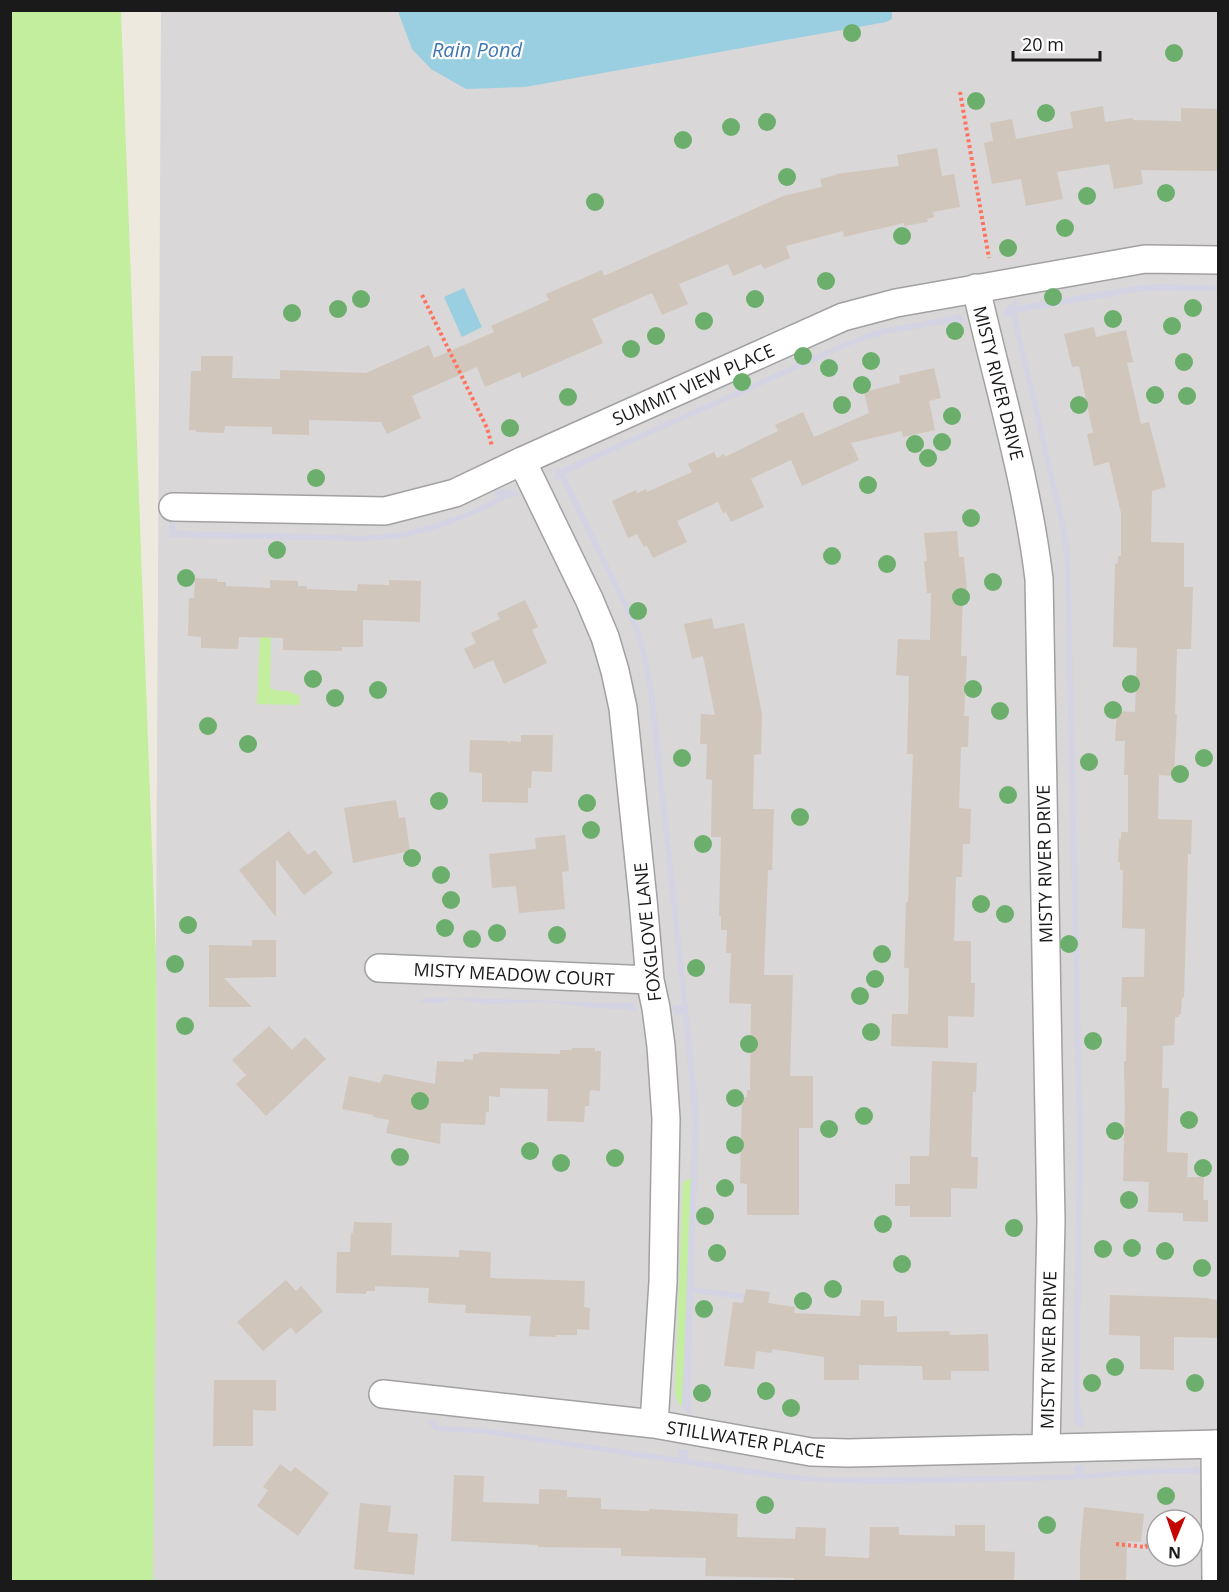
<svg xmlns="http://www.w3.org/2000/svg" width="1229" height="1592" font-family="'Open Sans',sans-serif">
  <style>
    .residential { fill: #d9d7d7; fill-rule: evenodd }
    .grass { fill: #c3ee9e }
    .plaza { fill: #d3d3e3 }
    .water { fill: #99cfe0 }
    .building { fill: #d1c6bb }
    .lines { fill: none; stroke-linecap: round; stroke-linejoin: round }
    .minor-casing { stroke: #a1a1a1; stroke-width: 30 }
    .path { stroke: #ff725e; stroke-width: 4; stroke-dasharray: 3 3; stroke-linecap: butt }
    .minor { stroke: #fff; stroke-width: 27 }
    .tree { fill: #6caf6c }
    .labels { text-anchor: middle; dominant-baseline: central; stroke-width: 4.5; stroke-linejoin: round; paint-order: stroke }
    .street-label { font-size: 18px; fill: #1a1a1a; stroke: #fff }
    .water-label { font-size: 20px; font-style: italic; fill: #3f76b2; stroke: #fff }
  </style>
  <rect width="100%" height="100%" fill="#eee9de"/>
  <path class="residential" d="M161,11H1218V1581L11,1582L157,1143L156,956ZM1157,1520H1193V1556H1157Z"/>
  <path class="grass" d="M11,10L121,11L156,956L157,1144L153,1581H11Z
    M260,636L271,637L270,688C282,694 287,687 300,697L299,705L257,704Z
    M692,1177L682,1407L678,1402L675,1393L683,1182Z"/>
  <path class="plaza" d="M1160,284L1218,286V291L1161,290L1136,292L1016,313L1063,515L1070,555L1083,1141L1079,1398L1085,1427H1082L1075,1424L1074,1399L1077,1132L1065,564L1061,531L1026,377L1011,317H1004V313L1006,308L1009,307V305L1016,300L1018,306L1127,287Z
    M959,313L966,322L937,325L886,334L856,343L601,457L565,475L639,627L648,660L654,691L698,1104V1145L693,1287L745,1294L744,1299L693,1293L690,1393L691,1416L687,1413L682,1407L693,1120L683,1014L674,1015L673,1010V1005L682,1006V1002L649,698L643,662L635,631L560,478L554,481L556,471L848,341L877,330L952,316Z
    M503,489L514,491L519,496L507,498L489,508L448,525L428,532L398,538L365,541L169,537V523H175V531L364,536L399,533L434,524L463,514L498,498L493,490Z
    M425,998H464L618,1003L632,1002L636,1006L638,1012L625,1009L591,1008L548,1002L487,1004L452,998L442,1003H419Z
    M433,1418L438,1426L480,1428L679,1458V1449L685,1450H689L687,1459L787,1474L823,1478H862L1064,1475L1076,1474L1074,1466L1080,1465H1084L1083,1474L1143,1469L1190,1468L1197,1466L1201,1472L1202,1475L1190,1473L1152,1474L1066,1480L874,1484L801,1481L774,1478L481,1433L435,1431L427,1421Z"/>
  <path class="water" d="M399,10H891L892,12V19L886,22L525,87L466,89L431,69L412,49L399,14Z
    M464,288L482,327L462,337L444,297Z"/>
  <path class="building" d="M1103,106L1105,122L1133,118V120L1181,121V108L1218,109V171L1141,170L1143,184L1114,189L1109,164L1057,172L1063,199L1026,206L1021,179L992,184L984,143L993,141L990,123L1012,119L1016,139L1073,128L1070,112Z
    M937,148L942,176L954,174L960,207L933,212L934,217L927,219L928,222L904,226V223L844,237L843,231L786,246L790,258L764,269L761,264L733,276L728,264L679,284L688,304L662,315L652,293L592,319L603,343L522,378L520,372L485,387L477,367L412,396L421,418L387,434L381,422L309,420V435L272,434V427L225,426L224,433L196,432V430H189L191,371H201V356H233L232,378L280,379V370L366,373L429,345L434,358L494,332L491,326L549,300L546,294L602,270L604,276L783,196L822,187L820,179L836,175V174L899,166L897,155Z
    M1094,327L1096,337L1126,330L1133,362L1127,363L1141,424L1149,422L1166,487L1152,491L1151,542L1184,543V587H1193L1191,649H1177L1175,714H1177L1174,776L1159,775L1158,819L1192,820L1191,854H1188L1184,998L1182,997L1181,1014L1179,1015V1017H1175L1174,1045L1163,1046L1162,1088H1169L1167,1152L1188,1153L1187,1177H1204L1203,1200H1208V1222L1183,1221V1213L1148,1212L1149,1182L1123,1181L1125,1108L1124,1073V1061H1126L1127,1007H1121L1122,977H1144L1145,929L1122,928L1123,870H1120V862H1118L1119,839H1121V832H1128V775H1124L1125,741H1115L1117,711L1135,712L1137,648L1113,647L1115,564L1118,563V556H1121V513L1109,462L1094,466L1087,434L1093,433L1079,366L1072,367L1064,334Z
    M934,368L941,398L929,401L935,430L903,437L902,431L851,443L859,460L802,486L791,460L751,479L764,507L731,522L726,512L723,513L718,502L677,521L687,542L653,558L647,546L644,547L637,534L628,538L612,501L636,490L637,493L646,489L647,492L692,472L688,464L714,452L717,458L724,454L725,457L778,431L775,425L803,412L814,437L869,413L864,392L900,383L899,376Z
    M957,531L959,557H964L967,589H963L961,656H967L964,716H969L968,747H961L959,808L971,809L970,844H963L962,877H956L954,941H971V983H975L974,1017L948,1016V1048L891,1046L892,1014H908L909,968H904L906,902H908L913,754H907L909,676L896,675L898,639L930,640L931,593H927L924,561H927L924,533Z
    M195,578L217,579V582H226V586L270,588V580L298,581V586H307V589L357,591L358,584L389,585V580L421,581L420,622L363,620V647H342V651L283,650V638L239,637L238,649L201,648V637L188,636L189,598H194Z
    M525,600L538,627L532,630L547,663L504,684L493,660L474,669L464,649L476,643L471,633L500,619L497,613Z
    M712,618L714,629L744,623L762,714L761,754L754,755L753,809H774L772,870H768L764,975H793L790,1076H813V1128H799V1215H747V1184L740,1183L742,1097H747V1090H750L751,1004L729,1003L731,953H726L727,930H721V916H719L721,837H711L712,780L706,779L707,744H700L701,714L715,715L703,656L692,659L684,624Z
    M521,735H553L552,772L532,771L531,788H528V803L482,802V773L469,772L470,740L507,741L511,744L509,741L521,742Z
    M396,800L399,818L405,817L410,851L353,863L344,808Z
    M289,831L308,855L315,850L333,873L304,895L276,859V917L239,870Z
    M565,835L569,871L562,872L565,909L519,913L516,886L492,888L489,854L536,849L535,838Z
    M252,940H276V977L224,978L252,1007H209V945L252,946Z
    M269,1026L292,1050L305,1037L326,1059L266,1116L236,1084L246,1075L232,1060Z
    M572,1048H595V1051H601L600,1091L590,1090L589,1106H585L584,1122L547,1121L548,1089L500,1088V1097L489,1096V1112H486L485,1125L441,1123L440,1144L386,1133L389,1120L373,1117V1115L342,1109L349,1076L380,1083L384,1074L435,1084L437,1061L464,1062V1059L473,1060V1054H479V1052L560,1054V1050H572Z
    M932,1061L977,1063L976,1092H973L971,1157H978L977,1189L951,1188V1217H910V1206H895V1184H910V1156H929Z
    M354,1222L392,1223L391,1255L459,1257V1250L491,1252L490,1278L585,1281L584,1307L590,1308L589,1330L577,1329V1335H556V1337L529,1336L531,1316L465,1313L466,1305L428,1303L429,1288L375,1286V1291H366V1294L336,1293L337,1252H350L351,1233H353Z
    M286,1280L296,1291L301,1286L323,1311L296,1334L291,1327L263,1351L237,1322Z
    M746,1289L770,1292L768,1303L795,1307L794,1313L860,1316L861,1300L884,1301V1317L897,1316V1332L949,1331L950,1335L988,1334L989,1371H951V1380H923L922,1366L859,1365V1380H824V1357L772,1349V1353L756,1351L754,1369L724,1366L733,1302L743,1303Z
    M1110,1295L1209,1298V1299L1218,1300V1338L1174,1337V1370L1140,1369V1336L1109,1335Z
    M214,1380H276V1411L253,1410V1446H213Z
    M280,1464L291,1472L295,1467L329,1493L298,1536L257,1506L268,1490L263,1487Z
    M454,1475L484,1476L483,1502L539,1504V1489L567,1490V1497L601,1498V1509L649,1511V1509L738,1514L737,1537L795,1539L796,1527L826,1528L825,1556L869,1558L870,1527H899V1535L955,1536V1525H985V1551L1015,1552L1014,1581H794V1578L705,1576L706,1558L621,1556V1548L538,1547V1545L451,1541Z
    M360,1503L391,1506L388,1532L418,1534L414,1575L354,1569Z
    M1084,1507L1144,1514L1141,1542L1127,1541L1126,1581H1080V1550Z"/>
  <g class="lines">
    <g class="minor-casing">
      <path id="minor" d="M976,288C998,385 1027,480 1039,579L1051,1221L1046,1448
        M522,461L589,599L605,637L615,671L623,708L643,900L650,980L656,1008L661,1046L666,1119L663,1282L654,1424
        M173,507L385,511L455,493L522,461L843,317L896,303L1145,259L1218,260
        M379,968L650,980
        M383,1394L654,1424L811,1452L849,1453L1218,1444
        M1215,1444L1216,1582"/>
    </g>
    <path class="path" d="M960,92L989,258
      M422,295L487,428L492,446
      M1116,1544L1146,1547L1155,1530"/>
    <use href="#minor" class="minor"/>
  </g>
  <g class="tree">
    <circle cx="852" cy="33" r="9"/>
    <circle cx="1174" cy="53" r="9"/>
    <circle cx="976" cy="101" r="9"/>
    <circle cx="1046" cy="113" r="9"/>
    <circle cx="767" cy="122" r="9"/>
    <circle cx="731" cy="127" r="9"/>
    <circle cx="683" cy="140" r="9"/>
    <circle cx="787" cy="177" r="9"/>
    <circle cx="1166" cy="193" r="9"/>
    <circle cx="1087" cy="196" r="9"/>
    <circle cx="595" cy="202" r="9"/>
    <circle cx="1065" cy="228" r="9"/>
    <circle cx="902" cy="236" r="9"/>
    <circle cx="1008" cy="248" r="9"/>
    <circle cx="826" cy="281" r="9"/>
    <circle cx="1053" cy="297" r="9"/>
    <circle cx="361" cy="299" r="9"/>
    <circle cx="755" cy="299" r="9"/>
    <circle cx="1193" cy="308" r="9"/>
    <circle cx="338" cy="309" r="9"/>
    <circle cx="292" cy="313" r="9"/>
    <circle cx="1113" cy="319" r="9"/>
    <circle cx="704" cy="321" r="9"/>
    <circle cx="1172" cy="326" r="9"/>
    <circle cx="955" cy="331" r="9"/>
    <circle cx="656" cy="336" r="9"/>
    <circle cx="631" cy="349" r="9"/>
    <circle cx="803" cy="356" r="9"/>
    <circle cx="871" cy="361" r="9"/>
    <circle cx="1184" cy="362" r="9"/>
    <circle cx="829" cy="368" r="9"/>
    <circle cx="742" cy="382" r="9"/>
    <circle cx="862" cy="385" r="9"/>
    <circle cx="1155" cy="395" r="9"/>
    <circle cx="1187" cy="396" r="9"/>
    <circle cx="568" cy="397" r="9"/>
    <circle cx="842" cy="405" r="9"/>
    <circle cx="1079" cy="405" r="9"/>
    <circle cx="952" cy="416" r="9"/>
    <circle cx="510" cy="428" r="9"/>
    <circle cx="942" cy="442" r="9"/>
    <circle cx="915" cy="444" r="9"/>
    <circle cx="928" cy="458" r="9"/>
    <circle cx="316" cy="478" r="9"/>
    <circle cx="868" cy="485" r="9"/>
    <circle cx="971" cy="518" r="9"/>
    <circle cx="277" cy="550" r="9"/>
    <circle cx="832" cy="556" r="9"/>
    <circle cx="887" cy="564" r="9"/>
    <circle cx="186" cy="578" r="9"/>
    <circle cx="993" cy="582" r="9"/>
    <circle cx="961" cy="597" r="9"/>
    <circle cx="638" cy="611" r="9"/>
    <circle cx="313" cy="679" r="9"/>
    <circle cx="1131" cy="684" r="9"/>
    <circle cx="973" cy="689" r="9"/>
    <circle cx="378" cy="690" r="9"/>
    <circle cx="335" cy="698" r="9"/>
    <circle cx="1113" cy="710" r="9"/>
    <circle cx="1000" cy="711" r="9"/>
    <circle cx="208" cy="726" r="9"/>
    <circle cx="248" cy="744" r="9"/>
    <circle cx="682" cy="758" r="9"/>
    <circle cx="1204" cy="758" r="9"/>
    <circle cx="1089" cy="762" r="9"/>
    <circle cx="1180" cy="774" r="9"/>
    <circle cx="1008" cy="795" r="9"/>
    <circle cx="439" cy="801" r="9"/>
    <circle cx="587" cy="803" r="9"/>
    <circle cx="800" cy="817" r="9"/>
    <circle cx="591" cy="830" r="9"/>
    <circle cx="703" cy="844" r="9"/>
    <circle cx="412" cy="858" r="9"/>
    <circle cx="441" cy="875" r="9"/>
    <circle cx="451" cy="900" r="9"/>
    <circle cx="981" cy="904" r="9"/>
    <circle cx="1005" cy="914" r="9"/>
    <circle cx="188" cy="925" r="9"/>
    <circle cx="445" cy="928" r="9"/>
    <circle cx="497" cy="933" r="9"/>
    <circle cx="557" cy="935" r="9"/>
    <circle cx="472" cy="939" r="9"/>
    <circle cx="1069" cy="944" r="9"/>
    <circle cx="882" cy="954" r="9"/>
    <circle cx="175" cy="964" r="9"/>
    <circle cx="696" cy="968" r="9"/>
    <circle cx="875" cy="979" r="9"/>
    <circle cx="860" cy="996" r="9"/>
    <circle cx="185" cy="1026" r="9"/>
    <circle cx="871" cy="1032" r="9"/>
    <circle cx="1093" cy="1041" r="9"/>
    <circle cx="749" cy="1044" r="9"/>
    <circle cx="735" cy="1098" r="9"/>
    <circle cx="420" cy="1101" r="9"/>
    <circle cx="864" cy="1116" r="9"/>
    <circle cx="1189" cy="1120" r="9"/>
    <circle cx="829" cy="1129" r="9"/>
    <circle cx="1115" cy="1131" r="9"/>
    <circle cx="735" cy="1145" r="9"/>
    <circle cx="530" cy="1151" r="9"/>
    <circle cx="400" cy="1157" r="9"/>
    <circle cx="615" cy="1158" r="9"/>
    <circle cx="561" cy="1163" r="9"/>
    <circle cx="1203" cy="1168" r="9"/>
    <circle cx="725" cy="1188" r="9"/>
    <circle cx="1129" cy="1200" r="9"/>
    <circle cx="705" cy="1216" r="9"/>
    <circle cx="883" cy="1224" r="9"/>
    <circle cx="1014" cy="1228" r="9"/>
    <circle cx="1132" cy="1248" r="9"/>
    <circle cx="1103" cy="1249" r="9"/>
    <circle cx="1165" cy="1251" r="9"/>
    <circle cx="717" cy="1253" r="9"/>
    <circle cx="902" cy="1264" r="9"/>
    <circle cx="1202" cy="1268" r="9"/>
    <circle cx="833" cy="1289" r="9"/>
    <circle cx="803" cy="1301" r="9"/>
    <circle cx="704" cy="1309" r="9"/>
    <circle cx="1115" cy="1367" r="9"/>
    <circle cx="1092" cy="1383" r="9"/>
    <circle cx="1195" cy="1383" r="9"/>
    <circle cx="766" cy="1391" r="9"/>
    <circle cx="702" cy="1393" r="9"/>
    <circle cx="791" cy="1408" r="9"/>
    <circle cx="1166" cy="1496" r="9"/>
    <circle cx="765" cy="1505" r="9"/>
    <circle cx="1047" cy="1525" r="9"/>
  </g>
  <g class="labels">
    <g class="street-label">
      <text transform="translate(999 383) rotate(76)">MISTY RIVER DRIVE</text>
      <text transform="translate(693 384) rotate(-24)">SUMMIT VIEW PLACE</text>
      <text transform="translate(1044 864) rotate(-91)">MISTY RIVER DRIVE</text>
      <text transform="translate(647 932) rotate(-96)">FOXGLOVE LANE</text>
      <text transform="translate(514 974) rotate(3)">MISTY MEADOW COURT</text>
      <text transform="translate(1048 1350) rotate(-89)">MISTY RIVER DRIVE</text>
      <text transform="translate(746 1439) rotate(9)">STILLWATER PLACE</text>
    </g>
    <g class="water-label">
      <text x="477" y="49">Rain Pond</text>
    </g>
  </g>
  <rect width="1229" height="1592" fill="none" stroke="#1a1a1a" stroke-width="24"/>
  <g transform="translate(1175 1538) rotate(182)"><circle r="28" fill="#ffffff" stroke="#a3a3a3" stroke-width="1.5"/>
  <path d="M0-4.5L10 22L0 15L-10 22Z" fill="#c50500"/>
  <text y="-9" font-size="16" font-weight="bold" text-anchor="middle" fill="#1a1a1a">N</text>
  </g>
  <path d="M1013 51v9h87v-9" fill="none" stroke="#1a1a1a" stroke-width="3"/>
  <text x="1022" y="51" font-size="18" fill="#1a1a1a" stroke="#ffffff" stroke-width="4.5" paint-order="stroke">20 m</text>
</svg>
